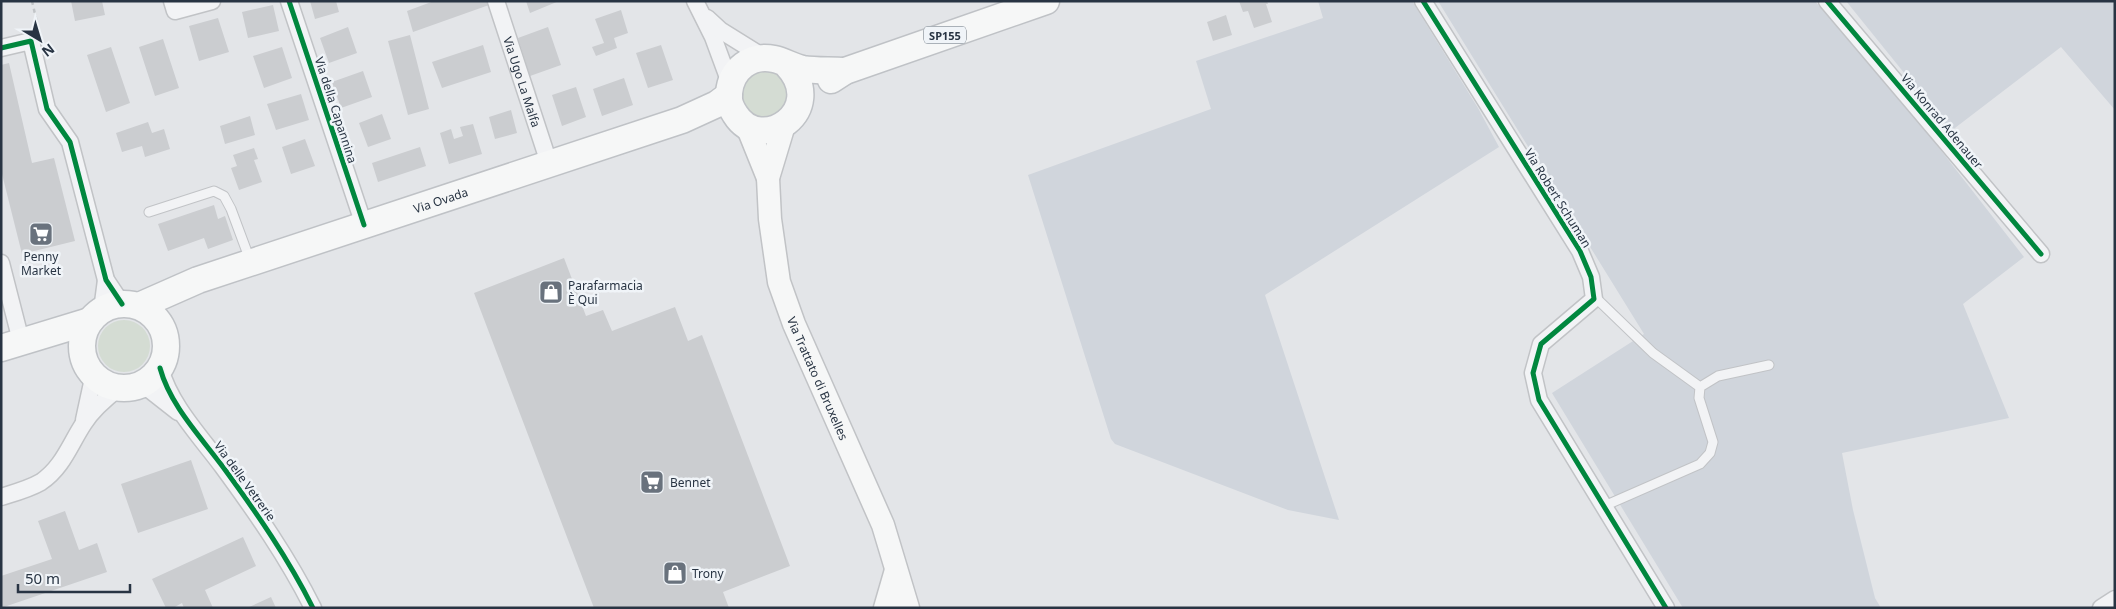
<svg xmlns="http://www.w3.org/2000/svg" width="2116" height="609" font-family="'Noto Sans',sans-serif">
  <style>
    .built { fill: #d0d5dc }
    .green { fill: #d4dcd3 }
    .building { fill: #cbcdd0 }
    .lines { fill: none; stroke-linecap: round; stroke-linejoin: round }
    .lane-casing { stroke: #c1c3c6; stroke-width: 11 }
    .street-casing { stroke: #c1c3c6; stroke-width: 19 }
    .secondary-casing { stroke: #c1c3c6; stroke-width: 25 }
    .primary-casing { stroke: #bfc2c6; stroke-width: 29 }
    .path { stroke: #c1c4c7; stroke-width: 2.5; stroke-dasharray: 4 4; stroke-linecap: butt }
    .lane { stroke: #f2f3f5; stroke-width: 9 }
    .street { stroke: #f2f3f5; stroke-width: 16 }
    .secondary { stroke: #f6f7f7; stroke-width: 22 }
    .primary { stroke: #f6f7f7; stroke-width: 26 }
    .cycleway-casing { stroke: #f0f4f8; stroke-width: 8 }
    .cycleway { stroke: #00873e; stroke-width: 5 }
    .labels { text-anchor: middle; dominant-baseline: central; stroke-width: 5; stroke-linejoin: round; paint-order: stroke }
    .shield { fill: #f0f4f8; stroke: #646e79; stroke-width: 1 }
    .shield-label { font-size: 11px; font-weight: bold; fill: #283443 }
    .street-label { font-size: 12px; fill: #283443; stroke: #f0f4f8 }
    .poi-label { font-size: 12px; fill: #283443; stroke: #f0f4f8; text-anchor: start }
  </style>
  <rect width="100%" height="100%" fill="#e3e5e8"/>
  <path class="built" d="M1318,1H1412L1478,108L1499,147L1265,295L1339,520L1288,510L1115,444L1111,439L1028,175L1211,109L1196,61L1323,18Z
    M1438,1H1815L1936,144L2024,257L1963,304L2009,418L1842,453L1853,510L1875,598L1881,608H1683L1552,393L1644,334Z
    M1846,1H2115V110L2061,47L1951,131Z"/>
  <path class="green" d="M750,69L783,71L792,103L764,122L741,109L739,83Z
    M98 346a26 26 0 1 1 52 0a26 26 0 1 1-52 0Z"/>
  <path class="building" d="M71,1H102L105,15L75,21Z
    M310,1H336L339,12L315,19Z
    M434,1H487L489,5L413,32L407,11Z
    M526,1H559L530,13Z
    M1239,1H1267L1268,4H1266L1272,22L1254,28L1248,11L1243,12Z
    M273,5L279,31L248,38L242,12Z
    M621,10L628,33L614,38L617,48L596,56L592,47L604,43L595,19Z
    M1226,15L1232,35L1213,41L1207,22Z
    M218,18L229,52L199,61L189,26Z
    M348,27L357,53L329,63L320,38Z
    M548,27L561,65L530,76L518,38Z
    M410,35L429,109L408,115L388,41Z
    M163,39L179,88L155,96L139,47Z
    M483,45L491,72L442,88L432,62Z
    M661,45L673,80L648,88L636,53Z
    M111,47L130,103L106,112L87,55Z
    M282,47L292,78L264,88L253,56Z
    M9,63L32,163L54,158L75,241L22,254L1,170V65Z
    M363,71L372,97L341,108L332,82Z
    M624,78L633,105L602,116L593,89Z
    M576,87L586,117L562,126L552,95Z
    M301,94L309,120L276,130L267,104Z
    M511,110L517,133L495,139L489,117Z
    M382,114L391,139L368,147L359,123Z
    M250,116L255,135L225,144L220,126Z
    M148,122L152,133L164,129L170,149L145,157L142,146L122,152L116,133Z
    M473,124L482,154L449,164L440,133L451,129L454,139L463,136L460,127Z
    M305,139L315,166L291,174L282,147Z
    M420,147L426,166L378,182L372,163Z
    M254,148L258,159L254,160L262,182L239,190L231,168L237,166L233,155Z
    M214,205L218,219L225,216L233,240L208,249L204,238L168,251L158,224Z
    M564,258L586,316L603,310L612,331L675,307L688,341L702,335L790,566L723,592L729,608H594L474,293Z
    M191,460L208,509L138,533L121,484Z
    M65,511L79,550L97,543L107,572L1,608V576L52,559L38,521Z
    M243,537L256,566L205,590L213,608H184L182,603L173,608H166L152,579Z
    M271,597L276,608H247Z"/>
  <g class="lines">
    <g class="lane-casing">
      <path id="lane" d="M149,212L214,191L224,196L231,209L250,260
        M1594,299H1597L1653,353L1700,387
        M1604,506L1700,464L1710,453L1713,442L1699,398L1700,387L1718,376L1769,365"/>
    </g>
    <g class="street-casing">
      <g id="street">
        <path d="M172,1L175,11L212,1"/>
        <path d="M289,1L364,225"/>
        <path id="s1" d="M496,1L549,163"/>
        <path d="M695,1L713,37L730,83"/>
        <path d="M1423,1L1580,251L1591,277L1594,299L1541,344L1533,373L1539,400L1666,608"/>
        <path d="M1827,1L2041,254"/>
        <path d="M707,18L720,30L765,58"/>
        <path d="M1,48L31,41L47,109L70,142L106,280L122,304"/>
        <path d="M1,263L21,341"/>
        <path d="M102,310L106,280"/>
        <path d="M160,368C170,405 200,436 223,467C256,512 288,558 313,608"/>
        <path d="M139,385L150,390L178,412"/>
        <path d="M84,420L92,383L90,370"/>
        <path d="M1,497C14,493 29,489 41,482C63,467 70,444 84,423C93,409 106,398 119,388"/>
        <path d="M2101,608L2115,599"/>
      </g>
    </g>
    <g class="secondary-casing">
      <g id="secondary">
        <path id="s2" d="M784,125L768,178L770,219L779,282L794,324L883,525L908,608"/>
        <path d="M747,126L768,178"/>
        <path d="M885,608L896,570"/>
      </g>
    </g>
    <g class="primary-casing">
      <g id="primary">
        <path d="M787,65C829,110 761,156 735,114C731,108 728,100 729,93C731,69 751,54 774,59C784,61 793,67 803,69C816,71 831,70 845,71"/>
        <path d="M831,80L845,71L1046,1"/>
        <circle cx="124" cy="346" r="42"/>
        <path id="s3" d="M139,306L198,280L682,120L717,104L729,95"/>
        <path d="M1,348L90,321"/>
      </g>
    </g>
    <path class="path" d="M32,1L38,27"/>
    <use href="#lane" class="lane"/>
    <use href="#street" class="street"/>
    <use href="#secondary" class="secondary"/>
    <use href="#primary" class="primary"/>
    <g class="cycleway-casing">
      <path id="cycleway" d="M289,1L364,225
        M1423,1L1580,251L1591,277L1594,299L1541,344L1533,373L1539,400L1666,608
        M1827,1L2041,254
        M1,48L31,41L47,109L70,142L106,280L122,304
        M160,368C170,405 200,436 223,467C256,512 288,558 313,608"/>
    </g>
    <use href="#cycleway" class="cycleway"/>
  </g>
  <defs>
    <g id="supermarket-square" transform="scale(1.25)"><rect x="-9" y="-9" width="18" height="18" rx="4" fill="#69727d" stroke="#f0f4f8"/><path d="M-6-5.5h2.5l.6 2H6L4.5 2H-2.5L-4.4-4H-6ZM-1.5 3.2a1.3 1.3 0 1 0 .1 0ZM3 3.2a1.3 1.3 0 1 0 .1 0Z" fill="#fff"/></g>
    <g id="shop-square" transform="scale(1.25)"><rect x="-9" y="-9" width="18" height="18" rx="4" fill="#69727d" stroke="#f0f4f8"/><path d="M-5-2.5h2.3a2.7 3.5 0 0 1 5.4 0H5L5.5 6h-11ZM-1.5-2.5h3a1.5 2.3 0 0 0-3 0Z" fill="#fff"/></g>
  </defs>
  <g fill-rule="evenodd">
    <use href="#supermarket-square" x="41" y="234"/>
    <use href="#shop-square" x="551" y="292"/>
    <use href="#supermarket-square" x="652" y="482"/>
    <use href="#shop-square" x="675" y="573"/>
  </g>
  <g class="labels">
    <rect class="shield" x="924" y="26.5" width="42" height="17" rx="4"/>
    <g class="shield-label">
      <text x="945" y="35">SP155</text>
    </g>
    <g class="street-label">
      <text stroke="none"><textPath href="#s1" startOffset="85">Via Ugo La Malfa</textPath></text>
      <text transform="translate(336 110) rotate(72)">Via della Capannina</text>
      <text transform="translate(1942 121) rotate(50)">Via Konrad Adenauer</text>
      <text transform="translate(1558 198) rotate(58)">Via Robert Schuman</text>
      <text stroke="none"><textPath href="#s3" startOffset="320">Via Ovada</textPath></text>
      <text stroke="none"><textPath href="#s2" startOffset="264">Via Trattato di Bruxelles</textPath></text>
      <text transform="translate(245 481) rotate(54)">Via delle Vetrerie</text>
    </g>
    <g class="poi-label">
      <text x="41" y="256" text-anchor="middle">Penny<tspan x="41" dy="14">Market</tspan></text>
      <text x="568" y="285">Parafarmacia<tspan x="568" dy="14">È Qui</tspan></text>
      <text x="670" y="482">Bennet</text>
      <text x="692" y="573">Trony</text>
    </g>
  </g>
  <rect width="2116" height="609" fill="none" stroke="#283443" stroke-width="5"/>
  <g transform="translate(40 40) rotate(142)" stroke="#f0f4f8" stroke-width="4" paint-order="stroke">
  <path d="M0-4L9 19L0 12L-9 19Z" fill="#283443"/>
  <text y="-8" font-size="14" font-weight="bold" text-anchor="middle" fill="#283443">N</text>
  </g>
  <path d="M18 584v8h112v-8" fill="none" stroke="#283443" stroke-width="2.5"/>
  <text x="25" y="584" font-size="15" fill="#283443" stroke="#f0f4f8" stroke-width="4" paint-order="stroke">50 m</text>
</svg>
